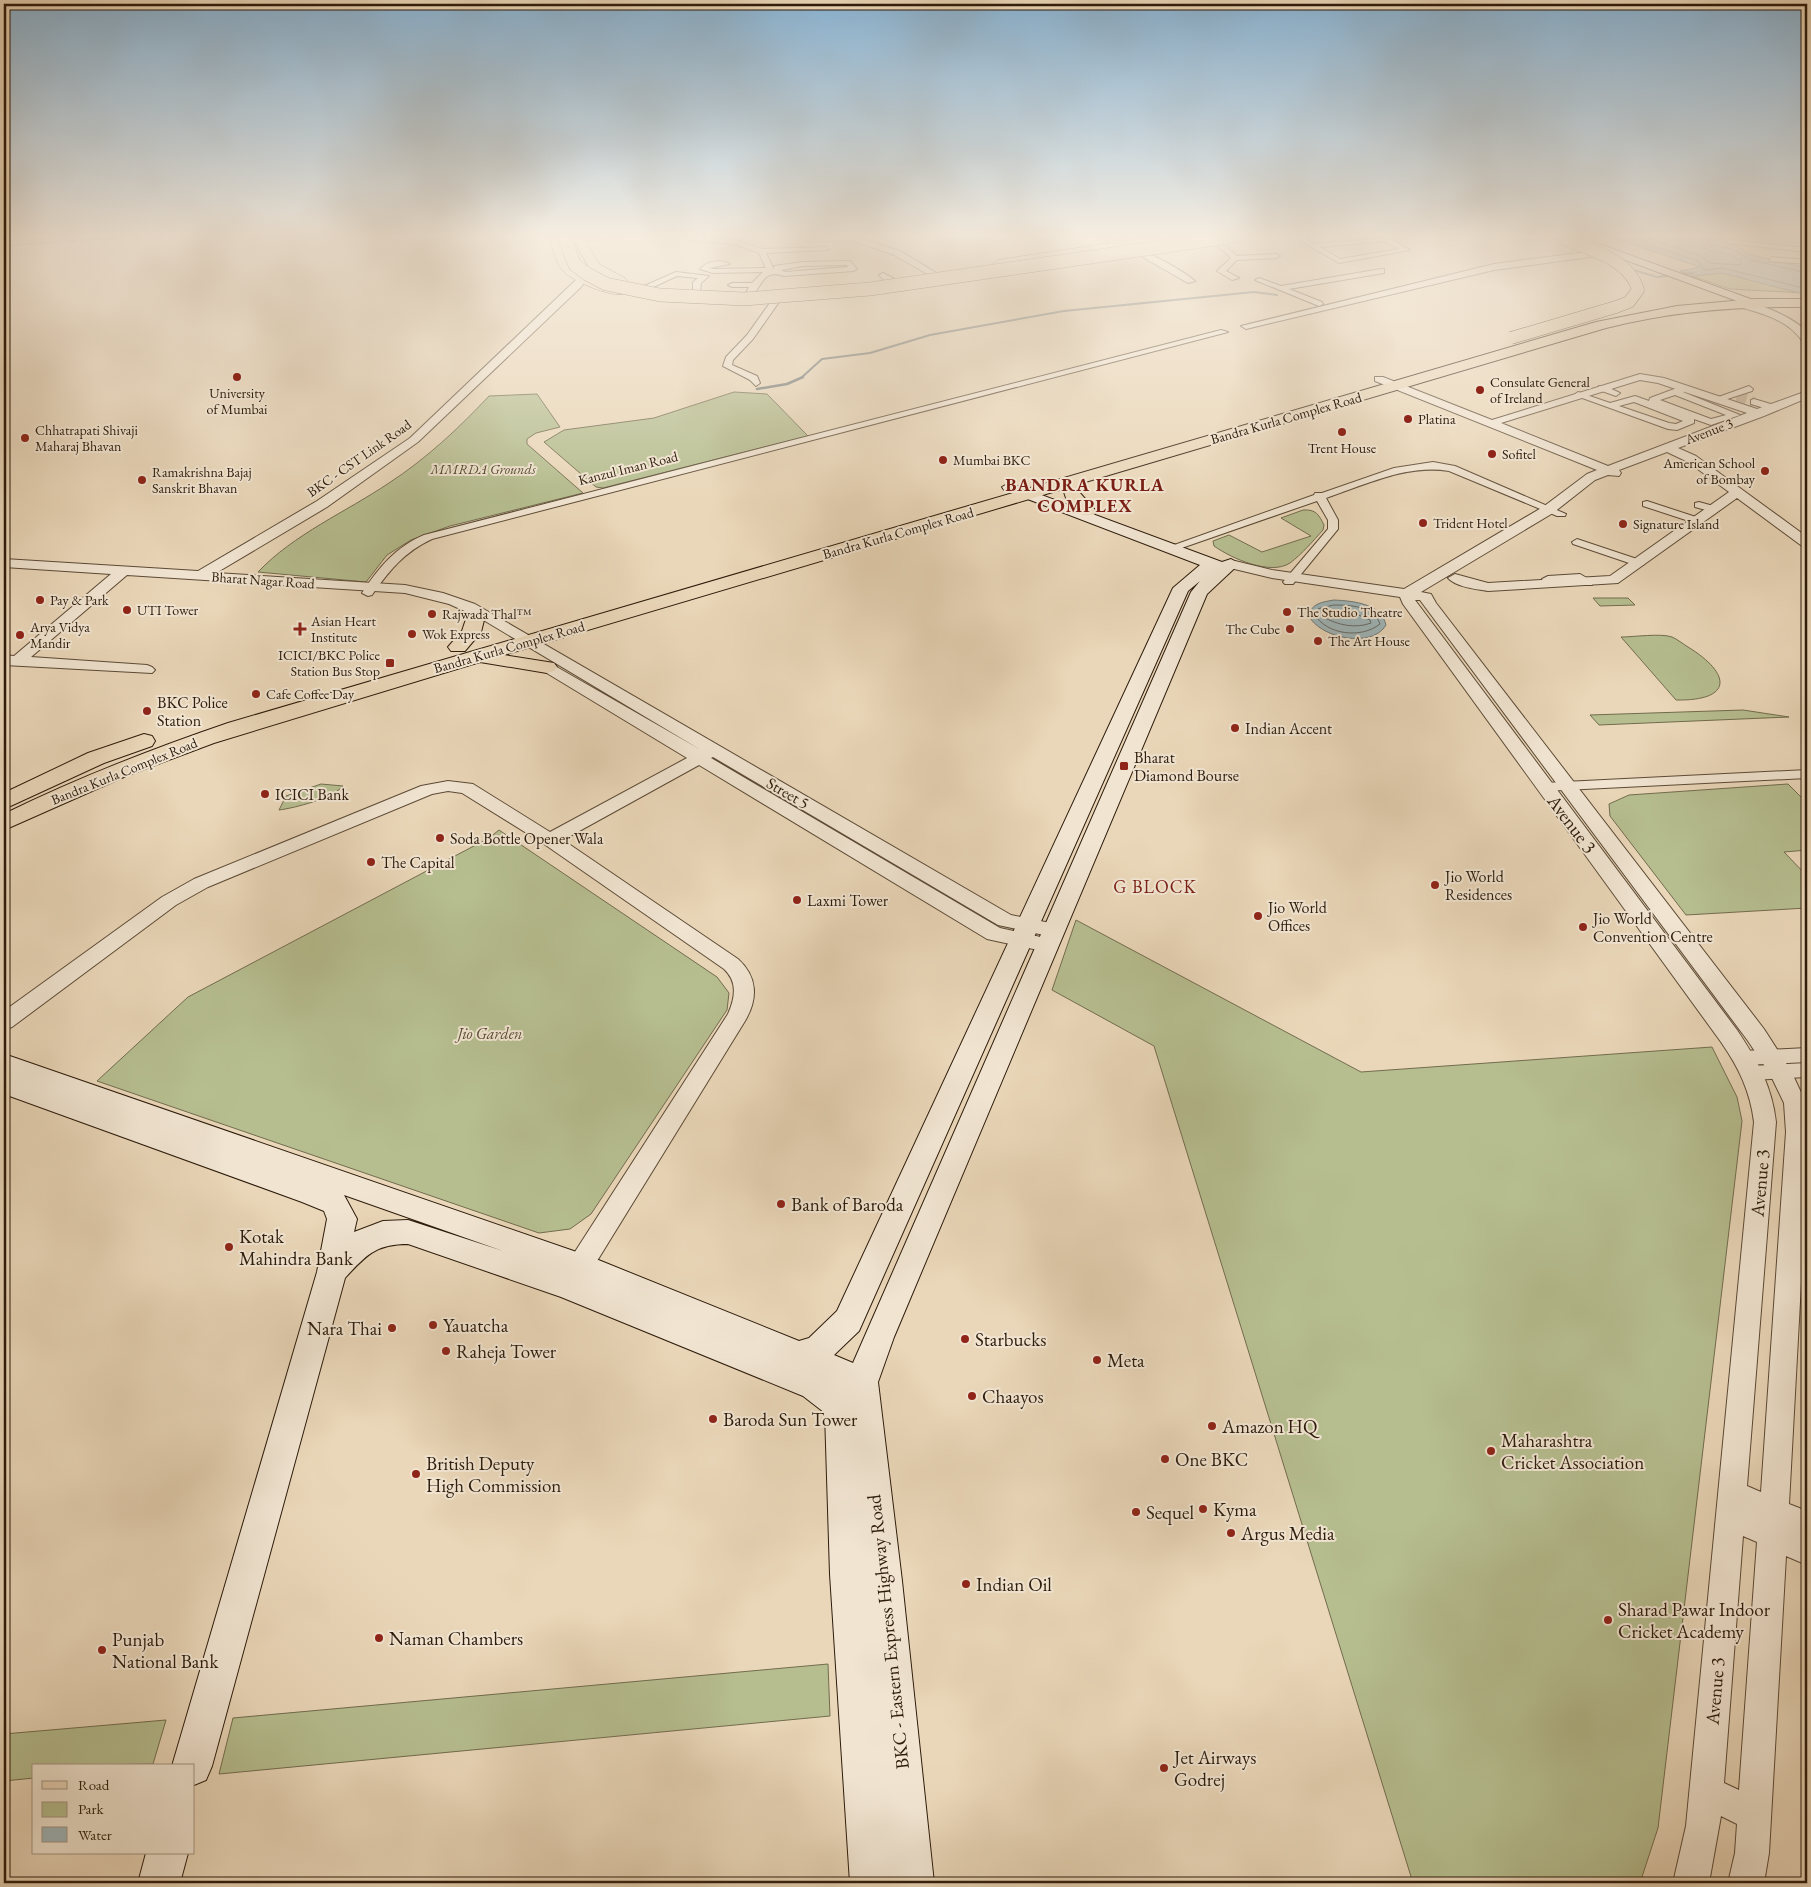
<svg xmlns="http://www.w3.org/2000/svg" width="1811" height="1887" font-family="'EB Garamond',serif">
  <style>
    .green { fill: #b6be90; stroke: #726c4e }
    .water { fill: #9eb6bb; stroke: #717875 }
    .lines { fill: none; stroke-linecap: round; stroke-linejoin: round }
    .shore { stroke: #666863; stroke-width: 1 }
    .stream-far1 { stroke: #717875; stroke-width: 2 }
    .stream { stroke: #717875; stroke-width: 2.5 }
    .minor-tunnel { stroke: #c4b196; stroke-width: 10; stroke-dasharray: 10 5; stroke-linecap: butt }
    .minor-casing { stroke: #5c4a36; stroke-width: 2 }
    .tertiary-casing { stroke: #5c4a36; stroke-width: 2 }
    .secondary-casing { stroke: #2d1b0b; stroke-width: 2 }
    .primary-casing { stroke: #2d1b0b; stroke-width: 2 }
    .trunk-casing { stroke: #2d1b0b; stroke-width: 1 }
    .minor { fill: #f1e5d2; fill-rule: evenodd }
    .tertiary { fill: #f1e5d2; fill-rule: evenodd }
    .secondary { fill: #f1e5d2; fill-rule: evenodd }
    .primary { fill: #ead7b9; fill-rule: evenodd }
    .trunk { fill: #ead7b9; fill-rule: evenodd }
    .primary-bridge-casing { stroke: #2d1b0b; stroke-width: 13; stroke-linecap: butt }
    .trunk-bridge-casing { stroke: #2d1b0b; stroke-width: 14; stroke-linecap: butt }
    .primary-bridge { stroke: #ead7b9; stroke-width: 12 }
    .trunk-bridge { stroke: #ead7b9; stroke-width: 13 }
    .poi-dot { fill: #8f2418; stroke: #f1e5d2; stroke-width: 2 }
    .labels { text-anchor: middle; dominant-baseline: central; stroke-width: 4; stroke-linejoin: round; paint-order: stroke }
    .far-poi-label { font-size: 14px; fill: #2d1b0b; stroke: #f1e5d2; text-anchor: start }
    .far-street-label { font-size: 14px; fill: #2d1b0b; stroke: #f1e5d2 }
    .far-park-label { font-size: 14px; font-style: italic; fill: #564c33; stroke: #f1e5d2 }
    .poi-label { font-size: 16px; fill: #2d1b0b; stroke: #f1e5d2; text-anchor: start }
    .street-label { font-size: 16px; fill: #2d1b0b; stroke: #f1e5d2 }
    .park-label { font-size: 16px; font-style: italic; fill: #564c33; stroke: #f1e5d2 }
    .far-district-label { font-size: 18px; font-weight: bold; letter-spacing: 1px; fill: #7a1f14; stroke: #f1e5d2 }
    .neighbourhood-label { font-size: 18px; letter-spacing: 1px; fill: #7a1f14; stroke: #f1e5d2 }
    .near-street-label { font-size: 19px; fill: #2d1b0b; stroke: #f1e5d2 }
    .near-poi-label { font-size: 19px; fill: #2d1b0b; stroke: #f1e5d2; text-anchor: start }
  </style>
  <rect width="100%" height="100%" fill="#ead7b9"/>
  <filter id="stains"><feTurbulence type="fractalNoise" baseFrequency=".004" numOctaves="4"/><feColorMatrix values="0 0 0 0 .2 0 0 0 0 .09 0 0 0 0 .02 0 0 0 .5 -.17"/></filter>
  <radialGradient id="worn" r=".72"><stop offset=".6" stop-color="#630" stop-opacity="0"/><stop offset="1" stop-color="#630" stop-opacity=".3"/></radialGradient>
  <path class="green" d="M4,238H122L4,246Z
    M1722,273L1804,293L1730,289L1692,276Z
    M734,392L767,394L808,436L603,488L596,487L544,442L564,430L654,418Z
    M537,394L560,427L536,433L527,439V444L583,493L450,526L411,540L387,555L366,582L258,572C294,534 346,512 389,483C426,459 459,428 489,396Z
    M1303,510C1316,509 1319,515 1324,525L1323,530C1313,541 1302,554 1290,563C1270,576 1231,558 1214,546L1213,541L1229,535L1262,552L1311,536L1281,518Z
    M1593,598H1628L1635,605L1600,606Z
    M1621,637C1634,637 1661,633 1672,637C1677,639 1683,644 1688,647C1732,674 1733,701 1676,700Z
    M1743,710L1789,717L1599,725L1590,715Z
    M321,784L343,786C333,798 295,808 279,810L286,796Z
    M1788,784L1807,803V850L1784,852L1807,876V908L1686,915L1610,816L1609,804L1629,795Z
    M499,830L717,977L729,993L727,1010L591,1214L570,1229L539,1233L97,1081L188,997L489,838Z
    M1076,920L1361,1072L1712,1047L1737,1097L1742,1121L1658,1828L1640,1883H1413L1154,1046L1052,990Z
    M828,1664L830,1716L219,1774L233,1718Z
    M166,1720L153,1764L34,1766V1778L4,1781V1734Z"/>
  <path class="water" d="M1612,238H1706L1733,244L1753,255L1807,268V295L1722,273L1692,276L1680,271L1700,267Z
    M1334,600C1352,601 1381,603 1386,625C1372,649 1320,638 1309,616C1311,603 1323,602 1334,600Z"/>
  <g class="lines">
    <path class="shore" d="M1628,238L1698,261L1704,270L1723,268L1807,289
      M1648,238L1701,256L1709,263L1741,265V261L1730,255L1705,249L1700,238
      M1706,238L1710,245L1732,249L1751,260L1807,273
      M1334,605C1350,605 1374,606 1380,624C1361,639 1327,635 1314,614L1318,609Z
      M1335,611L1356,614L1370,620L1371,623C1355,629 1338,625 1323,617L1325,613Z"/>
    <path class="stream-far1" d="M1630,269L1657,277L1693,273
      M801,378L822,359L870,353L930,335L1064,311L1254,292L1277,295"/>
    <path class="stream" d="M757,389L787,384L803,377"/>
    <path class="minor-tunnel" d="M1737,396L1754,402"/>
    <g class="minor-casing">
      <path id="minor" d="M582,238H616L563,243L560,241Z
        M686,238L734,239L762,249L826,247L828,250L766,253L774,270V266L803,262L850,261L857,269L853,271L784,276C760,268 763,290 749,297L745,295L749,287H732L728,285L732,283H752L763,272L713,273L700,269C707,261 720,259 730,264L709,268L713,269L766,268L759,253L734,244L689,240ZM847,265L848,267L785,272L781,270L803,266Z
        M809,238H858L900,251L938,274L931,276L894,255L854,241H807Z
        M1102,238C1123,238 1179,267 1195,281L1188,283L1137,254Z
        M1296,238H1304L1314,244L1388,238L1410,250L1339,263ZM1384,241L1399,249L1340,259L1320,247Z
        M1214,240H1218L1237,256L1276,254L1280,256L1276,258L1237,260L1226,271L1239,278L1232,280L1217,271L1231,258L1214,242Z
        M1729,240L1807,248V252L1727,243Z
        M1772,257L1807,260V264L1769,261Z
        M1381,269H1384V273L1289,289L1322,302L1323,304L1319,306L1255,280L1259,278L1281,286Z
        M676,272L709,276L701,283L700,293L694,295L690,293L693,290V282L698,278L677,276L649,289L642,287Z
        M883,273L893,278V282C888,283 882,279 879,275Z
        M772,300L779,302L753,339L733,360L732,365L757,376L760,383L756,386L750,380L723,366L726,357L747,335Z
        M1221,330L1228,332L432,539C404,552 389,571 372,595L368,596L362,593C379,567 396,547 424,535Z
        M1685,385L1689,388L1683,392L1740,415L1711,425L1694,419V423L1677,430L1668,429L1574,395L1578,392L1610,403L1635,396L1649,401L1650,398ZM1675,395L1726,415L1711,419L1660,400ZM1634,402L1683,421L1676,424L1669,423L1619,406Z
        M1599,386H1605L1620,393L1616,396L1599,390Z
        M1749,386L1753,389L1752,391L1718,402L1713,399Z
        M1754,399L1774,405L1776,407L1771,410L1751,404V400Z
        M1433,462L1455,466L1566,514L1565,516H1557L1449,471C1407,464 1365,485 1326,498L1338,520V529L1293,584H1285L1283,582L1328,529V520L1317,501L1173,551L1169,552L1163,549L1314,495L1315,493H1322L1394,468Z
        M1647,501L1702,519L1703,521L1698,524L1643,506V502Z
        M1699,502L1717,507L1718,509L1713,512L1695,507V503Z
        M1577,539L1643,561L1645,563L1643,565H1635L1573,544L1572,542Z
        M1580,574L1592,581V585H1584L1578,581L1555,582L1554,586H1546L1542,579L1548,576Z
        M1807,770V778L1544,791L1537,787L1544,783Z
        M1807,1048V1062L1744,1065L1738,1063L1735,1058L1738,1053L1744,1051Z
        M1807,1063V1077L1752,1080L1746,1078L1743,1073L1746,1068L1752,1066Z"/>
    </g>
    <g class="tertiary-casing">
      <path id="tertiary" d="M1602,250L1605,251V255L1494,270L1246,329L1241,326L1494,264Z
        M579,277L587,279L581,287L418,442L327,507L216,573L405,585L443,593L475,604L1011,915L1060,925L1063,930L1060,935L1053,937L998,925L713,757L711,758L1000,928L1054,940L1057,945L1054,950L1047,952L987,939L699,765L563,840L738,959C758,977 758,999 745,1021L589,1274L580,1277L571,1274L567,1266L571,1258L728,1014C735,998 738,982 724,969L544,844L462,793L448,791L432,794L208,887L176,905L12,1027L4,1030V1011L162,897L194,879L421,786L448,781L473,784L550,832L687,758L545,672L542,669L545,666H555L701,750L480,618L449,604L405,593L127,575L31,657L147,665L152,667L155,670L152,673L4,665V655L14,656L111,574L4,567V559L198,571L317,501L410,438Z
        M1737,302C1754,299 1796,319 1807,332V343L1803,342C1788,319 1762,314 1737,306Z
        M1640,374L1664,378L1757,409L1807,391V398L1764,416L1678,448L1696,456L1807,537V547L1802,546L1737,498L1618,583L1488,591C1476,589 1456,587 1448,578L1455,574L1488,583L1610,576L1729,492L1688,462L1667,452L1619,470L1621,473L1619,476L1608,475L1595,480L1553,513L1421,592L1431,594L1436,603L1764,1029L1791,1071L1806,1103L1807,1111V1173L1789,1504L1807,1511V1565L1786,1556L1769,1853L1764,1883H1728L1735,1853L1737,1824L1721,1816L1709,1883H1673L1686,1826L1754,1122C1750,1091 1739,1068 1721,1042L1403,604L1400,597L1272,578L1226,567L1224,564L1231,560L1272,570L1404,589L1543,507L1587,474L1597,470L1375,381V377H1383L1492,420ZM1640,380L1658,383L1747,413L1608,466L1501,423ZM1415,600H1420L1748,1041L1770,1074L1784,1103L1786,1132L1761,1492L1747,1486L1776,1122C1772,1086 1757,1060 1737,1030ZM1743,1536L1757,1542L1739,1790L1724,1783Z"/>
    </g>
    <g class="secondary-casing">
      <path id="secondary" d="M1583,238L1756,301L1758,303L1756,305H1748L1579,243V239Z
        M1009,483L1222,562L1231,559L1239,564L1207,594L894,1337L878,1382L902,1581L934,1883H892L891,1869L892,1883H850L830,1574L825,1413L803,1396L561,1297L408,1244C376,1244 366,1255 345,1278L212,1766L206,1780L194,1785V1766H172L317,1272L327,1219L324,1211L302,1202L4,1094V1054L591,1257L799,1341L809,1338L837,1311L1173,588L1200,565L1004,490L1002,487ZM1200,581L1191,592L853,1363L834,1355L859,1331L1188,591ZM344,1195L503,1251L408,1220L383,1221L354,1232L357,1219Z
        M146,1853H188L180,1883H138Z"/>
    </g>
    <g class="primary-casing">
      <path id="primary" d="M1755,299H1807V307C1739,306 1672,311 1606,328L1082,483L1079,486L1080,493L1096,511L1094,515H1082L1066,498L1063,489L504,655L554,663L557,667L554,671L547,673L480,662L214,743L126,776L4,830V814C77,778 152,749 228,723L1596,322L1677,306Z
        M474,614L481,616L484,620L481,632L465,651H451L448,647L462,631L467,616Z
        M144,734L152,736L155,741L152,746L104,763L4,809V793L88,753Z"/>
    </g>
    <g class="trunk-casing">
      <path id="trunk" d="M549,238H561L573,267L586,276L623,288L624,291L623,294C610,297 572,281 563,271C556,264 553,248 549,238Z
        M572,238H584L599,264L625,278L627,281L625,284H617L590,269Z
        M1143,238H1170L1164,241L998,268L992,264L998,260Z
        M1218,238H1248L1242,241L1191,249L1185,245L1191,241Z"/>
    </g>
    <use href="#minor" class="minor"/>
    <use href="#tertiary" class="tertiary"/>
    <use href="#secondary" class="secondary"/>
    <use href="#primary" class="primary"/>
    <use href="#trunk" class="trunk"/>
    <g class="primary-bridge-casing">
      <path id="primary-bridge" d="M1511,338L1616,307L1629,302L1638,290C1630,259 1588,249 1561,238"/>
    </g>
    <g class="trunk-bridge-casing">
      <path id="trunk-bridge" d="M564,238L575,265L587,274L606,284L660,295L744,299L870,289L1223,238"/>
    </g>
    <use href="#primary-bridge" class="primary-bridge"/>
    <use href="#trunk-bridge" class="trunk-bridge"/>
  </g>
  <linearGradient id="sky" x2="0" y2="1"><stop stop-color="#8ab5d6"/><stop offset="0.47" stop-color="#f6ede0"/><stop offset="1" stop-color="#f6ede0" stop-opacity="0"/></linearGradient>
  <rect width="1811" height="502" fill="url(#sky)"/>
  <g class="poi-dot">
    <circle cx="237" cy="377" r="5"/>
    <circle cx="1480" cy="390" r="5"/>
    <circle cx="1408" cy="419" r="5"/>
    <circle cx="1342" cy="432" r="5"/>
    <circle cx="25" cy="438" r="5"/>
    <circle cx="1492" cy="454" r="5"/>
    <circle cx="943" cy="460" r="5"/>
    <circle cx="1765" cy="471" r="5"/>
    <circle cx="142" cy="480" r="5"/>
    <circle cx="1423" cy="523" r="5"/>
    <circle cx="1623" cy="524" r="5"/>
    <circle cx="40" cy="600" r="5"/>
    <circle cx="127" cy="610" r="5"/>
    <circle cx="1287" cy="612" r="5"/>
    <circle cx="432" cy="614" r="5"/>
    <path d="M297.5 621.5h5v5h5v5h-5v5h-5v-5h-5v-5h5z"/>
    <circle cx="1290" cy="629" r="5"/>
    <circle cx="412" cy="634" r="5"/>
    <circle cx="20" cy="635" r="5"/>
    <circle cx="1318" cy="641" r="5"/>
    <rect x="385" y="658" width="10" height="10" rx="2.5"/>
    <circle cx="256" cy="694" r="5"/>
    <circle cx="147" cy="711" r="5"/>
    <circle cx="1235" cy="728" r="5"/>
    <rect x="1119" y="761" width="10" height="10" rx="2.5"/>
    <circle cx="265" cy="794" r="5"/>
    <circle cx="440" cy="838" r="5"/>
    <circle cx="371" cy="862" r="5"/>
    <circle cx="1435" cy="885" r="5"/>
    <circle cx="797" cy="900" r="5"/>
    <circle cx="1258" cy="916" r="5"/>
    <circle cx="1583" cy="927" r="5"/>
    <circle cx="781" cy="1204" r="5"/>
    <circle cx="229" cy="1247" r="5"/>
    <circle cx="433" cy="1325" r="5"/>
    <circle cx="392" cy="1328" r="5"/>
    <circle cx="965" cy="1339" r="5"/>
    <circle cx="446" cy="1351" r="5"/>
    <circle cx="1097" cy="1360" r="5"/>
    <circle cx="972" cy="1396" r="5"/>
    <circle cx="713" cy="1419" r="5"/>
    <circle cx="1212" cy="1426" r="5"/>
    <circle cx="1491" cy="1451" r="5"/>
    <circle cx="1165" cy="1459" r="5"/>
    <circle cx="416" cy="1474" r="5"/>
    <circle cx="1203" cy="1509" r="5"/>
    <circle cx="1136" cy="1512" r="5"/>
    <circle cx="1231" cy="1533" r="5"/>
    <circle cx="966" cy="1584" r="5"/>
    <circle cx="1608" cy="1620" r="5"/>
    <circle cx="379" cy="1638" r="5"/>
    <circle cx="102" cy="1650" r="5"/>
    <circle cx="1164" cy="1768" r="5"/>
  </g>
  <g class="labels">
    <g class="far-poi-label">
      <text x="1490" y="382">Consulate General<tspan x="1490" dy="16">of Ireland</tspan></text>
      <text x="237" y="393" text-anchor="middle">University<tspan x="237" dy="16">of Mumbai</tspan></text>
      <text x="1418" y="419">Platina</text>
      <text x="35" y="430">Chhatrapati Shivaji<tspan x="35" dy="16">Maharaj Bhavan</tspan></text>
      <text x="1342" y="448" text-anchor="middle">Trent House</text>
      <text x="1502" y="454">Sofitel</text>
      <text x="953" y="460">Mumbai BKC</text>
      <text x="1755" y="463" text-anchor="end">American School<tspan x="1755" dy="16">of Bombay</tspan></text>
      <text x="152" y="472">Ramakrishna Bajaj<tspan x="152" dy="16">Sanskrit Bhavan</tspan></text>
      <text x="1433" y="523">Trident Hotel</text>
      <text x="1633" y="524">Signature Island</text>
      <text x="50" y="600">Pay &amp; Park</text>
      <text x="137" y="610">UTI Tower</text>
      <text x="1297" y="612">The Studio Theatre</text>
      <text x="442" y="614">Rajwada Thal™</text>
      <text x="311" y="621">Asian Heart<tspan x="311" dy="16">Institute</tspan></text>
      <text x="30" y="627">Arya Vidya<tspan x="30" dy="16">Mandir</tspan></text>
      <text x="1280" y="629" text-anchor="end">The Cube</text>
      <text x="422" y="634">Wok Express</text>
      <text x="1328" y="641">The Art House</text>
      <text x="380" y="655" text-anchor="end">ICICI/BKC Police<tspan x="380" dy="16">Station Bus Stop</tspan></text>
      <text x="266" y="694">Cafe Coffee Day</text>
    </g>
    <g class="far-street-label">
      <text transform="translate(1286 418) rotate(-16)">Bandra Kurla Complex Road</text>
      <text transform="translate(1709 431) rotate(-21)">Avenue 3</text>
      <text transform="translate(359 458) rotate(-35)">BKC - CST Link Road</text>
      <text transform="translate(628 468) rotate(-14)">Kanzul Iman Road</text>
      <text transform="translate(898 533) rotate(-16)">Bandra Kurla Complex Road</text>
      <text transform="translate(263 580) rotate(4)">Bharat Nagar Road</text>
      <text transform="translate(509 647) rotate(-16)">Bandra Kurla Complex Road</text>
      <text transform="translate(124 771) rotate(-22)">Bandra Kurla Complex Road</text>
    </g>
    <g class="far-park-label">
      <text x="483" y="469">MMRDA Grounds</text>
    </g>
    <g class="poi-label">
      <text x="157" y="702">BKC Police<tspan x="157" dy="18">Station</tspan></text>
      <text x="1245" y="728">Indian Accent</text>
      <text x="1134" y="757">Bharat<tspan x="1134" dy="18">Diamond Bourse</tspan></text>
      <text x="275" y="794">ICICI Bank</text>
      <text x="450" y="838">Soda Bottle Opener Wala</text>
      <text x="381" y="862">The Capital</text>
      <text x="1445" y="876">Jio World<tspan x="1445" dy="18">Residences</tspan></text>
      <text x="807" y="900">Laxmi Tower</text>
      <text x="1268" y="907">Jio World<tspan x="1268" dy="18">Offices</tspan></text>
      <text x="1593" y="918">Jio World<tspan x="1593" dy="18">Convention Centre</tspan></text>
    </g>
    <g class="street-label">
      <text transform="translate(788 793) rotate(30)">Street 5</text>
    </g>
    <g class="park-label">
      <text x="490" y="1033">Jio Garden</text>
    </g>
    <g class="far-district-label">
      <text x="1085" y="484">BANDRA KURLA<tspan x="1085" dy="21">COMPLEX</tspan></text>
    </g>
    <g class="neighbourhood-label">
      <text x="1155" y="886">G BLOCK</text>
    </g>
    <g class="near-street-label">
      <text transform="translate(1572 824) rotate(53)">Avenue 3</text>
      <text transform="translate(1760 1183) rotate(-85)">Avenue 3</text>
      <text transform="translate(888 1632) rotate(-96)">BKC - Eastern Express Highway Road</text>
      <text transform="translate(1715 1691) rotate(-85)">Avenue 3</text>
    </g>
    <g class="near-poi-label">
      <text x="791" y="1204">Bank of Baroda</text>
      <text x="239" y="1236">Kotak<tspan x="239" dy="22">Mahindra Bank</tspan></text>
      <text x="443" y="1325">Yauatcha</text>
      <text x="382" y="1328" text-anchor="end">Nara Thai</text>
      <text x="975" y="1339">Starbucks</text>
      <text x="456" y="1351">Raheja Tower</text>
      <text x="1107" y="1360">Meta</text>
      <text x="982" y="1396">Chaayos</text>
      <text x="723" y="1419">Baroda Sun Tower</text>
      <text x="1222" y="1426">Amazon HQ</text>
      <text x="1501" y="1440">Maharashtra<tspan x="1501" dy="22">Cricket Association</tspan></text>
      <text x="1175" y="1459">One BKC</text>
      <text x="426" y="1463">British Deputy<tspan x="426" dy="22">High Commission</tspan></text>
      <text x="1213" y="1509">Kyma</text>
      <text x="1146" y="1512">Sequel</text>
      <text x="1241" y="1533">Argus Media</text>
      <text x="976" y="1584">Indian Oil</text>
      <text x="1618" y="1609">Sharad Pawar Indoor<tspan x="1618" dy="22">Cricket Academy</tspan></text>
      <text x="389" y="1638">Naman Chambers</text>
      <text x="112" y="1639">Punjab<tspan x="112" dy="22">National Bank</tspan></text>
      <text x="1174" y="1757">Jet Airways<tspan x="1174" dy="22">Godrej</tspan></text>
    </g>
  </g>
  <rect width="1811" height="1887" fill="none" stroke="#ead7b9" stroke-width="20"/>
  <rect x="5" y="5" width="1801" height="1877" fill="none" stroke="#2d1b0b" stroke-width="2.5"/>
  <rect x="10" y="10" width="1791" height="1867" fill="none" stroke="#2d1b0b"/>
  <rect x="32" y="1764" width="162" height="90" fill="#f1e5d2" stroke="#a39482"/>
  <rect x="42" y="1781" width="25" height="8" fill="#ead7b9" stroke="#a39482"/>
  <text x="78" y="1790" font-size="15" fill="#2d1b0b">Road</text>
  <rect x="42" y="1802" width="25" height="15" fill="#b6be90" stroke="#a39482"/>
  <text x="78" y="1814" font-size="15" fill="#2d1b0b">Park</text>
  <rect x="42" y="1827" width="25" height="15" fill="#9eb6bb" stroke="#a39482"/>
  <text x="78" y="1840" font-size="15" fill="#2d1b0b">Water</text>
  <rect width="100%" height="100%" filter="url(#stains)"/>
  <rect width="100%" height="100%" fill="url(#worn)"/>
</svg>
